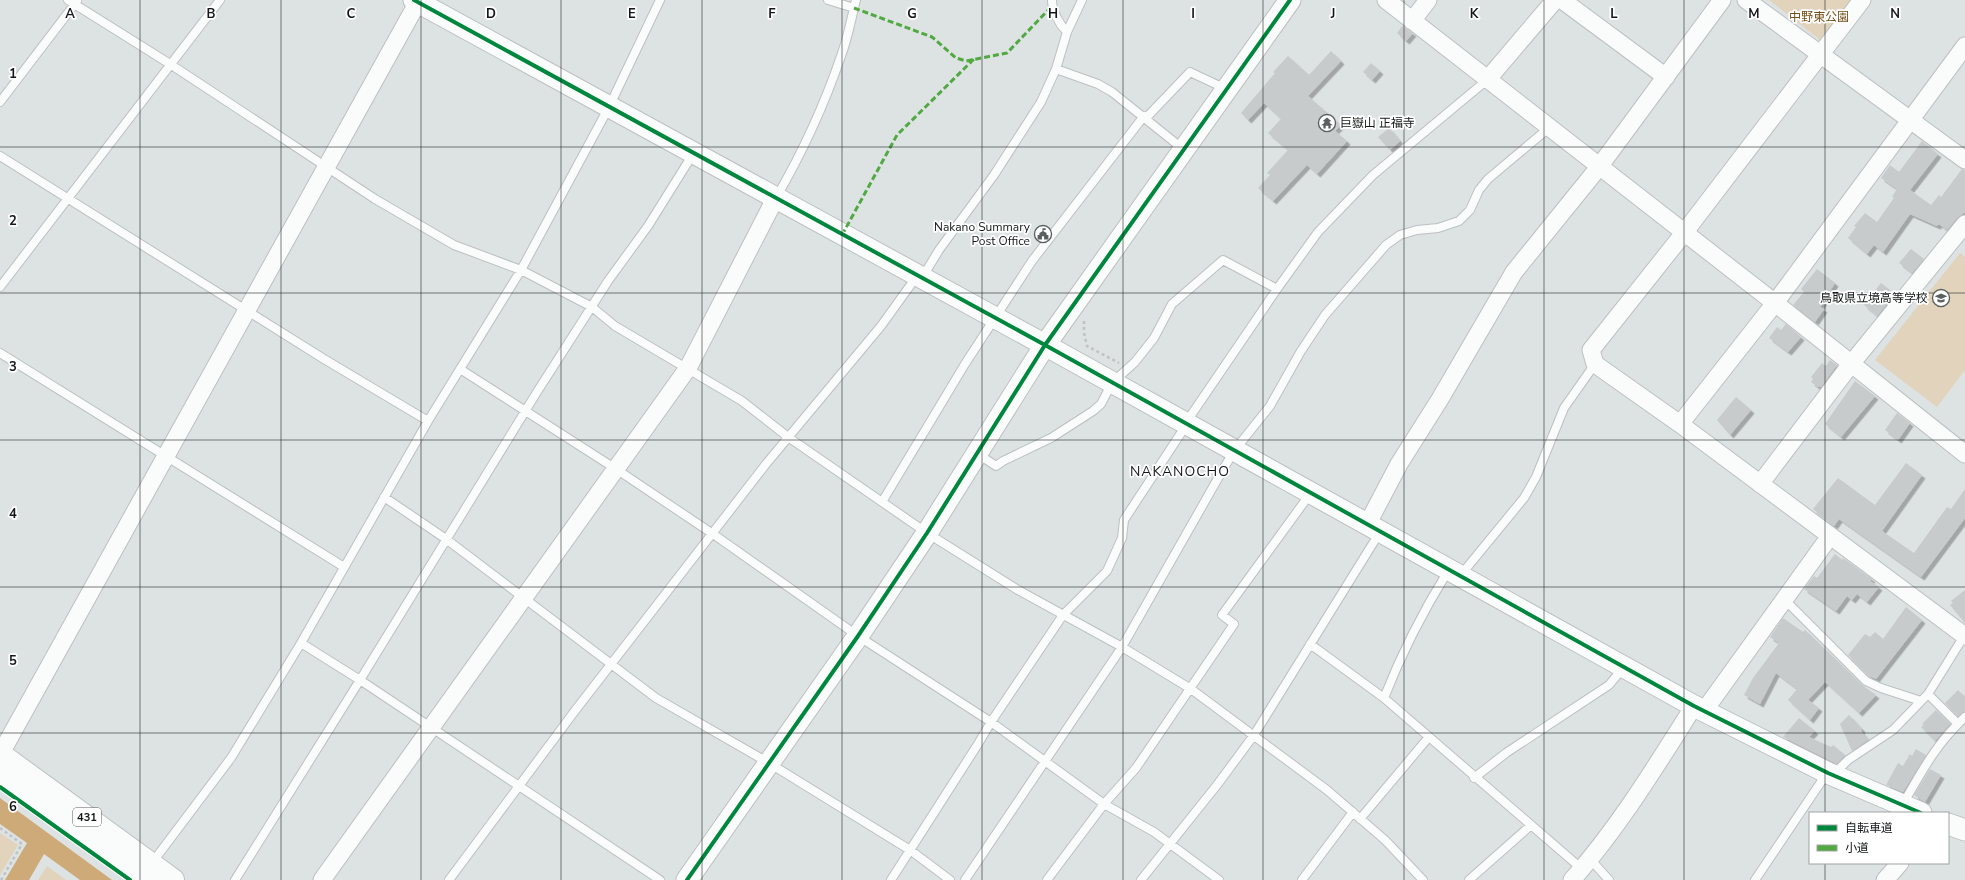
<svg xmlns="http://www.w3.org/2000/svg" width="1965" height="880" font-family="'Nunito Sans','Noto Sans JP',sans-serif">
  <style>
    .green { fill: #e2d3bc }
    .water { fill: #ceaa79 }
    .building { fill: #c7cbcc; filter: url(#shadow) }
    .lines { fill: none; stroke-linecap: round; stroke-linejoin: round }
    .service-casing { stroke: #bdc0c1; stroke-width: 10 }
    .minor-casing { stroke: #bdc0c1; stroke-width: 19 }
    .tertiary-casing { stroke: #bdc0c1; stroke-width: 23 }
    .trunk-casing { stroke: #bdc0c1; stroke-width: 24 }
    .path { stroke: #c1c2c2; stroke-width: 2.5; stroke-dasharray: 3 3; stroke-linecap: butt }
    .service { stroke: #fafbfb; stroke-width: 8 }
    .minor { stroke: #fafbfb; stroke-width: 17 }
    .tertiary { stroke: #fafbfb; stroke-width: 21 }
    .trunk { stroke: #fafbfb; stroke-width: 22 }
    .quiet { stroke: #51a942; stroke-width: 3; stroke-dasharray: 6 3; stroke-linecap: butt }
    .cycleway-casing { stroke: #fff; stroke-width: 6 }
    .cycleway { stroke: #00873e; stroke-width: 4 }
    .grid { fill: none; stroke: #141818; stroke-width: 1; stroke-opacity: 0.55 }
    .labels { text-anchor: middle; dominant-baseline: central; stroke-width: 3.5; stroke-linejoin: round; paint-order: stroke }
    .shield { fill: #fff; stroke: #5a5d5d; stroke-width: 1 }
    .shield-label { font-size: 11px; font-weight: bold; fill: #141818 }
    .park-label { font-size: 12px; fill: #724e18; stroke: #fff }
    .poi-label { font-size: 12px; fill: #141818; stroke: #fff; text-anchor: end }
    .quarter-label { font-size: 14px; letter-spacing: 1px; fill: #141818; stroke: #fff }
    .grid-label { font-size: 13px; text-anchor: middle; font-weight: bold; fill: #141818; stroke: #fff; stroke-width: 3.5; stroke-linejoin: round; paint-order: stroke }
  </style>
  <defs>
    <filter id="shadow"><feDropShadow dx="3.5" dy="3.5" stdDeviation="0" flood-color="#0004"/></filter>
  </defs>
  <rect width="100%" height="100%" fill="#dde2e3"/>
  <path class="green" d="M1769,0H1856L1824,43Z
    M1960,253L1965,257V370L1937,407L1875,360Z
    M0,833L18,845L0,875Z
    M47,866L66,880H38Z"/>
  <path class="water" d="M0,798L112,880H80L44,854L29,880H5L27,843L0,824Z"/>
  <path class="building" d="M1402,26L1413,33L1406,41L1397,33Z
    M1331,51L1341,61L1308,96L1341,125L1335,131L1347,141L1317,174L1307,165L1273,201L1258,188L1270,175L1267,173L1288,150L1268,133L1281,119L1264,103L1248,120L1241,113L1275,73L1273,72L1288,56L1309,75Z
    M1371,63L1380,71L1372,80L1363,72Z
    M1389,128L1400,141L1390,150L1378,137Z
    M1922,141L1938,154L1910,190L1931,205L1939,195L1941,197L1962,169L1965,170V212L1957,218L1947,230L1939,224L1937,226L1910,214L1883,252L1874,245L1867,254L1848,238L1856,227L1854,226L1865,213L1877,222L1894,198L1892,197L1897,189L1881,178L1890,165L1899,172Z
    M1911,249L1924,259L1912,273L1899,263Z
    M1817,269L1835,283L1820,307L1824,309L1815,322L1793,305L1804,292L1801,289Z
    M1881,283L1895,294L1877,316L1864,305Z
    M1786,324L1801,337L1788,352L1769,338L1777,327L1781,330Z
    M1830,360L1837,365L1821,387H1818L1811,382L1813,379L1811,377L1822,363L1826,366Z
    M1855,381L1875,396L1841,437L1825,424Z
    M1736,397L1751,410L1730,435L1717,420Z
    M1897,413L1910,423L1898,440L1885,430Z
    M1906,463L1922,475L1882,531L1914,553L1947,507L1951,509L1965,489V518L1921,577L1839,519L1834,526L1813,509L1838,478L1875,505Z
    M1835,554L1842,560L1843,558L1872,579L1870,581L1879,587L1867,602L1857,594L1852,600L1847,596L1836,611L1804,589L1814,576L1817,578Z
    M1965,590V623L1950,605L1953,603L1951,601Z
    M1906,607L1922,620L1876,679L1869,676L1848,655L1865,634L1870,637L1875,632L1883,639Z
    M1783,618L1803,632L1805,630L1862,685L1876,695L1859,713L1825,682L1808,700L1819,708L1810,720L1788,700L1797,689L1776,673L1760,704L1744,695L1753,678L1779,643L1770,637Z
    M1958,690L1965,697V712L1958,716L1945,703Z
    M1936,710L1950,724L1935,741L1921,727L1924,725L1922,724Z
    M1849,715L1862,729L1861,731L1868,740L1852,751L1840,724Z
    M1799,718L1815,731L1809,737L1831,747L1833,745L1845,755L1837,764L1783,737Z
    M1916,749L1926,755L1903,792L1886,785L1898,763L1903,766L1910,754L1912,756Z
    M1930,769L1941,775L1925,802L1914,795Z"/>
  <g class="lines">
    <g class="service-casing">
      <path id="service" d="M68,0L170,64L375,199L454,245L521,270L592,307L615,326L742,401L788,437L927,533L1018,590L1122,647L1191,689L1327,790L1385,840L1423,880
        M828,0L854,8
        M1067,32L1082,0
        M1056,69L1098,84L1112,92L1183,149
        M0,102L77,1
        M1146,118L1190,72L1226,89
        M0,156L324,359L428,421
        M776,198C802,153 824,106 841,56C848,38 851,19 856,0
        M922,278L939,250L994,175L1041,102L1056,69L1067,32C1059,24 1052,11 1052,0
        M0,287L220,0
        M0,353L344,567
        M460,369L616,469L713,534L858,636L991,722L1104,804L1154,832L1219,880
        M978,454L996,466L1003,461L1051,438L1093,411L1101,404L1112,383L1135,362L1154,338L1172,304L1223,260L1277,289
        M384,497L446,539L656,698L769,763L910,850L950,880
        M882,502L965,364L1032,261L1144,116
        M1460,576L1524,498L1536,477L1564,408L1595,364
        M1784,599L1866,681L1881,688L1921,701
        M1310,644L1384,698C1402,652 1422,613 1448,571
        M1928,694L1958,724
        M1384,698L1582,869
        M1834,774L1848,760L1893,730L1928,694L1964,636
        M1474,778L1506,753L1609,685L1624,667
        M1903,804C1922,771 1936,744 1965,717
        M1360,819L1428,738
        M1591,860L1609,880
        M152,863L231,758L301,643L428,421L521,270L609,107L660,0
        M235,880L360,680L301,643
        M449,880L574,712L766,464L881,326L917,276
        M660,880L360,680L537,392L608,281L648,226L693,154
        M891,880L978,744L991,722L1063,615L1107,571L1122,538L1124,520L1181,433L1185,424L1277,289L1318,232L1373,175L1487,80
        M965,880L1122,647L1221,473L1234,451L1270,406L1301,351L1325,315L1386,245L1400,235L1417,230L1438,228L1459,221L1470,210L1479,190L1488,179L1550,127
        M1047,880L1104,804L1136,768L1234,624L1222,615L1310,494
        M1141,880L1217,785L1254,735L1380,532
        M1302,880L1353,812
        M1469,880L1530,826
        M1755,880L1827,773"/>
    </g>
    <g class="minor-casing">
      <path id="minor" d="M1386,0L1775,303L1965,454
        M1562,0L1666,77
        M1746,0L1965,160
        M1862,0L1684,233L1591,350L1595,364L1680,424L1965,636
        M1412,21L1428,0
        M1487,80L1555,0
        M1680,424L1775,303L1965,46
        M1760,484L1851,364L1965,224
        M1367,525L1399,464L1440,399L1514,272L1599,167L1722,0
        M1704,711L1830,536
        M0,755L419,0
        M322,880L688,368L775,199
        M1572,880C1619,827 1656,766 1694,706
        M1885,880L1900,863"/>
    </g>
    <g class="tertiary-casing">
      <path id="tertiary" d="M414,0L1045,345L1694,706L1828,773L1921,813
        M1948,824L1965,830
        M687,880L858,636L927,533L1045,345L1290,0"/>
    </g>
    <g class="trunk-casing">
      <path id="trunk" d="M0,754L173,880
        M0,775L147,880"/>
    </g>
    <path class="path" d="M1084,321V333L1087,346L1119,363
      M0,828L22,844L1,880"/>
    <use href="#service" class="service"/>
    <use href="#minor" class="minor"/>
    <use href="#tertiary" class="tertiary"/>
    <use href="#trunk" class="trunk"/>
    <path class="quiet" d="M854,8L932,37L956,58L966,61L1007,53L1052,6
      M842,235L897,135L974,59"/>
    <g class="cycleway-casing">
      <path id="cycleway" d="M414,0L1045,345L1694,706L1828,773L1921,813
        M0,787L130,880
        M687,880L858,636L927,533L1045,345L1290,0"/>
    </g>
    <use href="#cycleway" class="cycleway"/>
  </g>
  <path class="grid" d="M140,0V880M281,0V880M421,0V880M561,0V880M702,0V880M842,0V880M982,0V880M1123,0V880M1263,0V880M1404,0V880M1544,0V880M1684,0V880M1825,0V813M0,147H1965M0,293H1965M0,440H1965M0,587H1965M0,733H1965M1825,863V880"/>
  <defs>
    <g id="temple-ring" transform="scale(0.9)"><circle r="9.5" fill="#fff" stroke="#5a5f5f" stroke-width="1.5"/><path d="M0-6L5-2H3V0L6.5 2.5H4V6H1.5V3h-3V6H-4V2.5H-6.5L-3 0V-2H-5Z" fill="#5a5f5f"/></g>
    <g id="civic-ring" transform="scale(0.9)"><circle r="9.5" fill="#fff" stroke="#5a5f5f" stroke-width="1.5"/><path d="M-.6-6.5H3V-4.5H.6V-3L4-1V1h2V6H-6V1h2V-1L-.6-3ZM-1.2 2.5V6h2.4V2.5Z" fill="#5a5f5f"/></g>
    <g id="school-ring" transform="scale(0.9)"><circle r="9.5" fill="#fff" stroke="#5a5f5f" stroke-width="1.5"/><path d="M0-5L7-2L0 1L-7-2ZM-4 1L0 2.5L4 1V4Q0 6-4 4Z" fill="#5a5f5f"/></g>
  </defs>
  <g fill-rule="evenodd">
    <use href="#temple-ring" x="1327" y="123"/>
    <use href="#civic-ring" x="1043" y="234"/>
    <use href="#school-ring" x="1941" y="298"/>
  </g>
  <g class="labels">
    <rect class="shield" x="73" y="808" width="28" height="18" rx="3"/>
    <g class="shield-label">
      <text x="87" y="817">431</text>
    </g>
    <g class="park-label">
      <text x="1819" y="17">中野東公園</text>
    </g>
    <g class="poi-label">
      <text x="1340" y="123" text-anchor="start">巨嶽山 正福寺</text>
      <text x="1030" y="227">Nakano Summary<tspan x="1030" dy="14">Post Office</tspan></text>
      <text x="1928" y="298">鳥取県立境高等学校</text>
    </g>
    <g class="quarter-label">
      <text x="1180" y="471">NAKANOCHO</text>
    </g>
  </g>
  <g class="grid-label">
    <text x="70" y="18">A</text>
    <text x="211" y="18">B</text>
    <text x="351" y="18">C</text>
    <text x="491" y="18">D</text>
    <text x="632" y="18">E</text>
    <text x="772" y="18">F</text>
    <text x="912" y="18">G</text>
    <text x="1053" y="18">H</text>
    <text x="1193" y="18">I</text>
    <text x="1333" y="18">J</text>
    <text x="1474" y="18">K</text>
    <text x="1614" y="18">L</text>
    <text x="1754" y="18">M</text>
    <text x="1895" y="18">N</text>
    <text x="13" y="78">1</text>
    <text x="13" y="225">2</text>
    <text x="13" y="371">3</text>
    <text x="13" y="518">4</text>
    <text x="13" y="665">5</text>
    <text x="13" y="811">6</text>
  </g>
  <rect x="1809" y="812" width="140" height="52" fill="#ffffff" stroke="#a1a3a3"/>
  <rect x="1817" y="825" width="20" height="6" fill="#00873e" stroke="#a1a3a3"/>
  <text x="1845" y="832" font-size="12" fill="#141818">自転車道</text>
  <rect x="1817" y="845" width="20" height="6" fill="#51a942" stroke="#a1a3a3"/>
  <text x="1845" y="852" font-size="12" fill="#141818">小道</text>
</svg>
